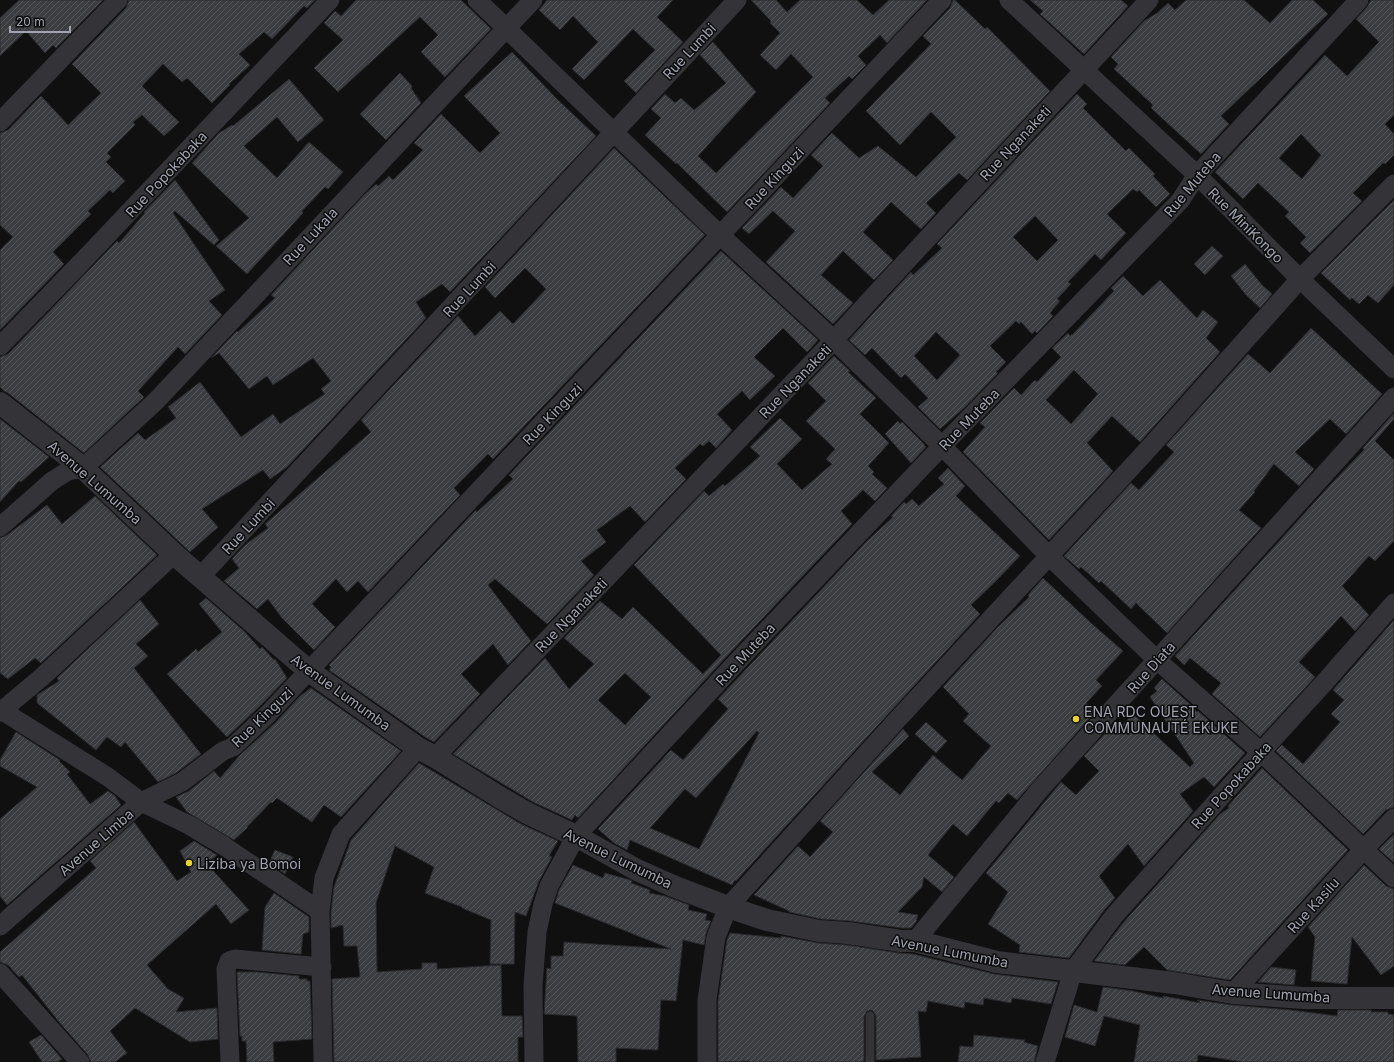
<svg xmlns="http://www.w3.org/2000/svg" width="1394" height="1062" font-family="Inter,sans-serif">
  <style>
    .building { fill: url(#building-hatch); stroke: #2a2a2d; fill-rule: evenodd }
    .lines { fill: none; stroke-linecap: round; stroke-linejoin: round }
    .service { stroke: #333338; stroke-width: 9 }
    .minor { stroke: #333338; stroke-width: 19 }
    .tertiary { stroke: #333338; stroke-width: 22 }
    .poi-dot { fill: #e8d331; stroke: #0b0b0c; stroke-width: 1.5 }
    .labels { text-anchor: middle; dominant-baseline: central; stroke-width: 3; stroke-linejoin: round; paint-order: stroke }
    .street-label { font-size: 14px; fill: #a1a3b1; stroke: #0b0b0c }
    .poi-label { font-size: 14px; fill: #a1a3b1; stroke: #0b0b0c; text-anchor: start }
  </style>
  <defs>
    <pattern id="building-hatch" width="6" height="6" patternUnits="userSpaceOnUse"><rect width="6" height="6" fill="#3c3d41"/><path d="M-1 1l2-2M0 6l6-6M5 7l2-2" fill="none" stroke="#55565a"/></pattern>
  </defs>
  <rect width="100%" height="100%" fill="#101011"/>
  <path class="building" d="M19,0H103L56,48L53,45L45,53L26,31L0,56V18Z
    M129,0H315L307,8L304,6L272,39L264,32L239,54L250,65L229,84L230,85L212,103L187,78L182,82L163,64L142,86L179,122L164,136L142,115L133,122L135,125L107,153L111,157L106,162L125,181L113,193L110,190L88,211L91,214L53,252L64,264L0,330V250L13,237L0,225V133L8,130L41,96L68,125L101,93L72,64L126,8Z
    M356,0H461L491,29L445,77L421,52L438,35L420,17L338,92L314,68L343,40L324,23L335,11L341,16Z
    M547,0H673L657,17L683,42L636,93L624,81L655,50L633,29L584,80L572,69L598,42L573,16L560,30L539,10Z
    M751,0H776L787,12L800,0H857L873,15L889,0H927L887,43L880,35L858,56L866,65L852,79L849,76L825,98L830,103L727,212L677,163L676,164L645,135L661,118L651,109L665,94L675,103L681,98L694,110L726,83L700,55L713,42L756,92L698,156L716,173L813,77L791,54L776,70L760,55L780,33L770,23L771,21Z
    M953,0H955L985,29L987,27L1050,91L967,180L959,173L926,203L936,213L921,229L891,202L863,232L893,260L874,280L843,251L821,275L853,303L833,324L766,262L795,231L773,211L749,234L742,228L781,187L793,198L823,166L811,155L832,133L859,158L878,146L916,177L956,137L931,112L900,145L866,111L931,44L923,36L950,8Z
    M1030,0H1121L1128,6L1084,54L1040,14L1043,11Z
    M1186,0H1244L1270,23L1292,0H1313L1328,14L1221,116L1229,124L1201,154L1151,108L1153,105L1114,69L1118,64L1111,57L1144,21L1157,13L1168,3L1175,10Z
    M1371,0H1394V115L1385,124L1394,134V155L1385,164L1383,163L1353,193L1362,201L1310,253L1300,243L1306,237L1285,216L1289,212L1258,183L1243,199L1215,172L1325,55L1347,76L1379,42L1356,19L1367,7ZM1301,134L1321,155L1302,179L1279,158Z
    M512,52L558,100L596,136L450,292L442,284L416,302L426,318L287,467L270,479L263,470L202,509L218,527L190,552L100,467L138,433L145,440L176,418L168,407L200,382L241,437L273,414L280,424L325,394L321,389L331,381L313,358L273,385L267,376L249,389L219,353L211,358L237,331L238,332L275,298L271,295L364,195L376,184L378,186L389,176L393,180L423,150L414,143L441,114L480,153L500,133L464,96Z
    M400,73L412,86L411,88L421,103L386,140L360,114Z
    M289,79L324,120L298,142L277,117L244,146L277,178L309,142L343,172L328,189L325,187L302,211L303,213L247,274L216,246L249,218L192,163L219,133L232,125L233,126Z
    M1077,94L1087,104L1083,108L1126,151L1129,148L1155,174L1153,176L1170,194L1156,207L1139,190L1137,192L1133,189L1107,214L1126,233L1101,260L1095,254L1068,282L1071,284L1057,299L1060,301L1050,313L1053,316L1037,333L1035,331L1032,334L1021,322L1019,324L1016,321L990,346L1006,362L996,372L998,373L964,408L940,429L918,407L928,398L905,374L901,378L872,348L865,355L849,340L911,272L913,275L942,248L937,244ZM1035,216L1058,240L1037,261L1013,237ZM936,332L960,355L937,380L914,356Z
    M614,148L705,235L493,459L488,454L454,488L460,495L368,592L358,581L347,592L336,579L312,604L335,627L314,650L282,618L268,599L257,609L224,581L239,568L232,559L245,545L268,528L265,524L371,432L361,420L458,316L475,336L500,311L513,324L546,289L525,268L495,298L485,287Z
    M175,180L219,240L214,245L175,211L173,213L225,290L209,301L222,315L185,354L178,347L138,391L144,397L84,453L8,393L4,391L0,387V357L8,354L117,241L119,243L145,213L144,212Z
    M1394,200V285L1378,303L1368,295L1359,304L1352,298L1350,300L1321,273Z
    M1212,246L1223,256L1205,275L1194,264Z
    M721,251L818,340L807,352L783,328L754,357L775,376L750,400L742,391L717,414L732,430L716,448L709,441L703,446L700,444L675,468L686,479L645,522L630,506L597,530L606,542L581,561L594,575L547,624L495,579L488,585L531,641L508,665L493,644L461,674L480,694L434,742L425,737L329,670L331,667L329,665L476,510L477,512L513,479L509,475Z
    M1245,264L1262,285L1272,294L1260,308L1246,295L1231,276Z
    M1123,276L1143,296L1160,280L1197,318L1203,310L1218,322L1206,338L1220,352L1140,442L1112,416L1087,443L1113,471L1049,540L963,452L985,427L980,423L1014,388L1021,395L1035,380L1037,382L1061,357L1052,348L1068,333L1070,336L1072,334V335L1114,291L1111,288ZM1074,370L1098,394L1071,424L1046,400Z
    M1311,328L1382,394L1346,434L1330,419L1295,452L1314,469L1299,486L1274,464L1254,491L1255,492L1239,510L1261,528L1167,633L1136,603L1131,609L1101,581L1099,583L1081,567L1079,569L1064,556L1131,483L1139,490L1174,452L1166,445L1248,354L1270,373Z
    M834,356L850,371L848,372L876,398L860,414L889,443L868,466L874,472L872,474L887,488L875,501L863,490L841,511L852,524L726,657L578,818L575,815L572,820L533,802L453,754L545,658L569,689L594,664L564,638L600,601L622,619L633,607L703,674L721,655L634,565L704,491L709,496L723,484L725,486L760,456L750,447L780,418L802,439L777,464L802,490L832,464L826,459L835,449L806,421L826,401L808,383ZM625,673L651,697L625,725L598,700Z
    M1394,413V419L1375,441L1394,460V541L1375,561L1369,556L1342,586L1369,615L1355,631L1341,616L1299,662L1315,677L1260,737L1212,694L1221,683L1190,658L1184,665L1175,656L1331,484L1364,450L1363,448Z
    M0,419L49,457L21,482L19,481L0,502Z
    M898,421L900,424L902,422L924,444V445L926,447L911,463L885,434Z
    M948,468L965,486L956,496L1020,556L996,581L971,605L980,614L889,713L736,881L735,880L732,885L630,840L627,850L614,843L598,829L671,750L683,760L728,709L718,699L867,541L893,517L891,516L904,502L906,504L912,499L919,506L944,484L938,478ZM757,731L759,733L699,849L650,828L685,789L696,798Z
    M95,496L157,555L41,663L35,658L8,679L0,673V538L7,535L47,505L62,524Z
    M1043,578L1091,623L1123,651L1096,680L1102,686L1086,703L1095,712L1017,800L1008,793L999,803L996,801L967,836L953,824L928,855L954,877L942,892L924,877L922,887L898,912L918,915L916,922L911,928H902L850,921L821,919L789,912V911L754,895L798,846L810,857L833,832L820,821L903,729L909,736L872,772L900,795L933,755L962,780L991,746L963,721L969,714L943,687L997,628L1029,597L1028,595Z
    M206,598L245,632L260,649L262,647L263,648L274,660L275,659L287,678L260,706L227,737L167,674L196,649L198,652L222,632L199,604Z
    M140,600L159,624L136,644L148,656L134,668L201,754L176,773L158,782L125,742L121,747L107,737L96,750L37,703V695L59,681L57,678Z
    M1394,620V807L1386,810L1363,834L1276,751L1282,745L1303,764L1340,722L1331,714L1344,700L1333,690Z
    M1162,679L1192,706L1197,712L1198,711L1245,753L1214,787L1204,777L1180,794L1193,811L1144,866L1128,844L1099,876L1115,898L1105,909L1069,958L1019,952L1020,945L988,924L1008,892L986,873L1061,782L1076,795L1099,771L1084,756L1112,726L1114,724L1119,729L1133,714L1190,767L1194,763L1150,697L1157,691L1154,688Z
    M311,688L401,751L341,817L324,805L312,822L277,798L272,803L271,802L247,827H248L234,840L187,812L176,797L189,791L214,771L220,778L240,755L276,722L300,696Z
    M926,722L947,741L936,753L915,734Z
    M16,732L60,760L59,761L70,772L67,774L90,804L108,791L115,796L121,805L7,905L0,896V819L37,787L0,766V760Z
    M419,763L521,824L558,841L549,856L552,857L539,881L526,916L515,912L514,964H490L491,920L462,908V907L425,893L434,867L395,846L376,903L377,972L422,969V963H437V969L501,965L502,1016H522L523,1037H518V1062H334L332,979L360,977L357,946H344L343,925L331,928V912L334,887L351,840Z
    M1262,768L1348,850L1230,980L1167,970L1144,947L1125,965L1094,961L1123,923L1220,814L1229,808L1228,806Z
    M134,822L177,881L191,872L180,851L194,841L217,855L207,864L249,910L231,924L216,904L147,965L168,989L184,998L176,1012L217,1008L218,1039L190,1042L135,1008L110,1031L127,1053L115,1062H91L88,1055L59,1022L22,975L19,977L8,965L0,962V952L96,868L90,861Z
    M1394,834V863L1379,849Z
    M275,850L293,857L285,874L269,863Z
    M573,865L603,878L605,873L630,880L632,881L631,883L650,890L649,893L665,896L689,905L688,910L707,914L705,920L711,921L706,933L704,945L683,940L676,1001L661,1000L658,1050L616,1048V1062H578L577,1016L544,1014L547,968L551,969V956H563L564,942L671,949L555,903L559,890Z
    M1364,865L1386,886L1394,889V966L1381,975L1352,937L1347,984L1311,981L1315,937L1308,927Z
    M274,893L309,917V932L303,934L301,954L262,950L265,907Z
    M730,933L781,938V936L818,943L847,945L899,953L913,954L994,974L1058,982L1051,1004L1012,998L1011,1003L984,998L983,1005L965,1002L964,1008L928,1001L926,1012L918,1011L921,1057L876,1060V1016L873,1011L870,1010L867,1011L864,1016V1061L861,1062H749V1061L718,1062V1001L727,940Z
    M1271,967L1296,970L1294,985L1258,982Z
    M237,972H257L299,976V979H307V981H310L312,1039L273,1042L274,1062H247L246,1041H242V1036H240Z
    M1103,987L1133,991L1163,998V996L1201,1003L1197,1000L1232,1005L1291,1010L1337,1016L1338,1010H1371V1012H1388V1014L1394,1015V1062H1243L1198,1055L1197,1062H1134L1140,1025L1104,1016L1095,1046L1065,1037L1074,1005L1097,1012Z
    M41,1035L62,1059L58,1062H42L29,1042Z
    M974,1035L1025,1040L1024,1042L1038,1046L1034,1062H958L960,1046L973,1047Z"/>
  <g class="lines">
    <path class="service" d="M870,1016V1062"/>
    <path class="minor" d="M477,0L721,236L834,340L942,446L1049,556L1157,660L1261,752L1394,878
      M1009,0L1197,175L1300,279L1394,369
      M0,122L118,0
      M0,346L77,267L330,0
      M0,527L52,481L68,471L83,468L156,401L533,0
      M200,577L737,0
      M1,710L108,777L141,802L189,825L224,846L320,911
      M0,712L42,677L174,554
      M435,757L834,340L873,297L1149,0
      M0,926L141,802L182,782L223,751L233,747L268,714L942,0
      M915,941L1042,787L1394,397
      M0,973L80,1062
      M1233,993L1363,850L1394,818
      M230,1062L226,969L229,961L235,959L322,967
      M323,1062L320,911L324,878L341,834L418,748
      M534,1062L533,986L537,932L543,904L549,886L576,836L734,665L942,446L1180,201L1197,175L1359,0
      M707,1062V1000L716,937L728,907L897,720L1151,446L1300,279L1394,184
      M1045,1062L1073,971L1114,916L1261,752L1324,683L1394,603"/>
    <path class="tertiary" d="M0,403L83,468L174,554L309,671L418,748L435,757L501,798L527,813L576,836L637,870L673,886L728,907L767,920L819,931L848,933L901,941H915L997,962L1174,983L1233,993L1304,998H1394"/>
  </g>
  <g class="poi-dot">
    <circle cx="1076" cy="719" r="4"/>
    <circle cx="189" cy="863" r="4"/>
  </g>
  <g class="labels">
    <g class="street-label">
      <text transform="translate(689 51) rotate(-47)">Rue Lumbi</text>
      <text transform="translate(1015 143) rotate(-47)">Rue Nganaketi</text>
      <text transform="translate(166 174) rotate(-47)">Rue Popokabaka</text>
      <text transform="translate(774 178) rotate(-47)">Rue Kinguzi</text>
      <text transform="translate(1192 184) rotate(-50)">Rue Muteba</text>
      <text transform="translate(1246 225) rotate(45)">Rue MiniKongo</text>
      <text transform="translate(310 236) rotate(-47)">Rue Lukala</text>
      <text transform="translate(469 289) rotate(-47)">Rue Lumbi</text>
      <text transform="translate(795 381) rotate(-46)">Rue Nganaketi</text>
      <text transform="translate(552 414) rotate(-46)">Rue Kinguzi</text>
      <text transform="translate(969 419) rotate(-46)">Rue Muteba</text>
      <text transform="translate(95 482) rotate(41)">Avenue Lumumba</text>
      <text transform="translate(248 526) rotate(-47)">Rue Lumbi</text>
      <text transform="translate(571 615) rotate(-46)">Rue Nganaketi</text>
      <text transform="translate(745 654) rotate(-47)">Rue Muteba</text>
      <text transform="translate(1151 667) rotate(-48)">Rue Diata</text>
      <text transform="translate(341 692) rotate(36)">Avenue Lumumba</text>
      <text transform="translate(262 717) rotate(-44)">Rue Kinguzi</text>
      <text transform="translate(1231 785) rotate(-48)">Rue Popokabaka</text>
      <text transform="translate(96 842) rotate(-41)">Avenue Limba</text>
      <text transform="translate(618 858) rotate(26)">Avenue Lumumba</text>
      <text transform="translate(1313 905) rotate(-48)">Rue Kasilu</text>
      <text transform="translate(950 951) rotate(11)">Avenue Lumumba</text>
      <text transform="translate(1271 993) rotate(4)">Avenue Lumumba</text>
    </g>
    <g class="poi-label">
      <text x="1084" y="711">ENA RDC OUEST<tspan x="1084" dy="16">COMMUNAUTÉ EKUKE</tspan></text>
      <text x="197" y="863">Liziba ya Bomoi</text>
    </g>
  </g>
  <path d="M10 26v6h60v-6" fill="none" stroke="#a1a3b1" stroke-width="2"/>
  <text x="16" y="26" font-size="12" fill="#a1a3b1" stroke="#0b0b0c" stroke-width="3" paint-order="stroke">20 m</text>
</svg>
